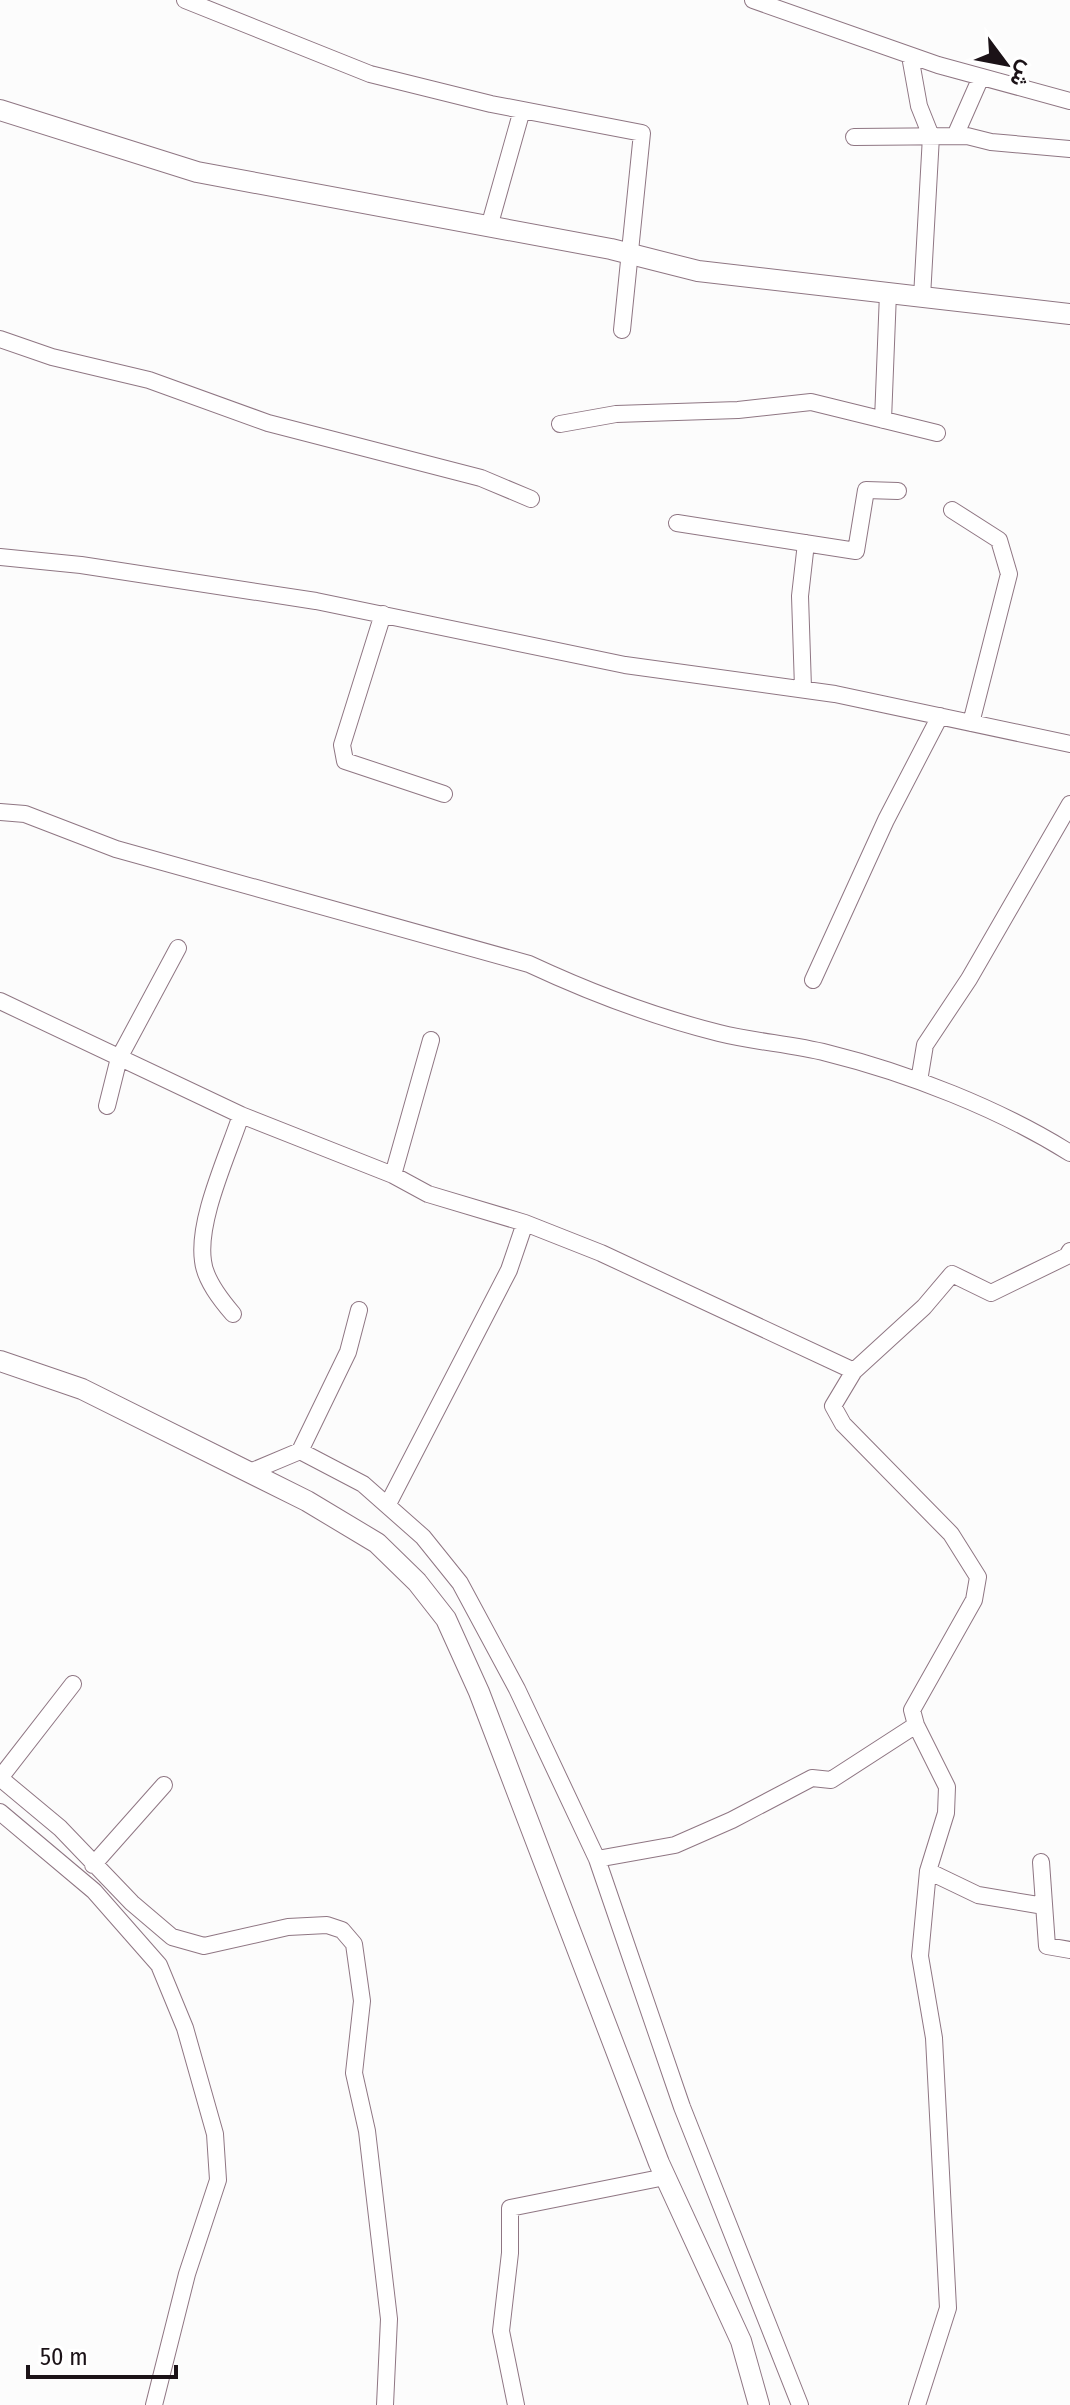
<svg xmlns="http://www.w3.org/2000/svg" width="1070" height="2405" font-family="'Fira Sans Condensed',Vazirmatn,sans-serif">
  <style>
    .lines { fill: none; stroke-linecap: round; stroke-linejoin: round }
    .minor-casing { stroke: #8f7683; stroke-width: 18 }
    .tertiary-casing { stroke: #8f7683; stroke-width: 22 }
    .minor { stroke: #fff; stroke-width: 16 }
    .tertiary { stroke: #fff; stroke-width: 20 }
  </style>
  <rect width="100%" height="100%" fill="#fcfcfc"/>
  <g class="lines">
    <g class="minor-casing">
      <path id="minor" d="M185,0L370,74L491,104L642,133L622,330
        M753,0L938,65L1070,101
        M910,56L919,106L931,136L922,297
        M955,136L981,77
        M854,137L967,136L991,142L1070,149
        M489,227L522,110
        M0,339L52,357L149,380L268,423L481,478L531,499
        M883,420L888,293
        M560,424L616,414L738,410L811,402L937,433
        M952,510L999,540L1009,574L971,723
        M677,523L856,551L866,490L898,491
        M0,557L81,565L316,601L625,665L835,694L1070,744
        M383,614L342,745L345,761L444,794
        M803,688L800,596L806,543
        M0,812L25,814L116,849L529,964C589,992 655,1017 719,1033C755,1042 792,1044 827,1053C908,1073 1000,1109 1070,1153
        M813,980L886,820L940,716
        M0,1001L241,1115L393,1175L428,1194L525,1223L601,1253L854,1371L924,1307L952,1274L991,1293L1067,1256L1070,1251
        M919,1081L925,1045L969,979L1070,804
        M107,1106L119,1058L178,948
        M393,1175L431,1040
        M233,1314C221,1300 205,1280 203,1261C197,1220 228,1155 241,1115
        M854,1371L833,1406L843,1424L951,1534L978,1577L974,1600L912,1710L916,1725L947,1787L946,1813L928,1871L920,1956L934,2038L948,2308L917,2405
        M300,1451L348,1352L359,1310
        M250,1472L300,1451L363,1484L423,1537L460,1583L517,1689L597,1859L682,2107L800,2405
        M388,1504L509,1270L525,1223
        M0,1778L60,1828L132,1903L172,1937L204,1946L288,1927L327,1925L342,1930L354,1944L362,2001L354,2073L367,2131L389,2319L385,2405
        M0,1778L73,1684
        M0,1812L94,1891L159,1965L185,2028L215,2134L218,2180L187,2274L154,2405
        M597,1859L675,1845L732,1820L812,1778L831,1780L916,1725
        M1041,1862L1047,1946L1070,1950
        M93,1865L164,1785
        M928,1871L978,1895L1044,1906
        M516,2405L501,2331L510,2253V2208L665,2177"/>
    </g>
    <g class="tertiary-casing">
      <path id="tertiary" d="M0,110L197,172L611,249L698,271L1070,314
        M0,1361L82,1389L307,1501L377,1543L417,1582L446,1619L479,1692L659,2163L741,2341L759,2405"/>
    </g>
    <use href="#minor" class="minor"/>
    <use href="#tertiary" class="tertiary"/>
  </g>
  <g transform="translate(1006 64) rotate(122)" stroke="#ffffff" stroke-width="6" paint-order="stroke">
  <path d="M0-6L14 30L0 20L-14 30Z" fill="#1b1217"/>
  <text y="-12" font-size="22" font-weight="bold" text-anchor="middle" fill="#1b1217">ش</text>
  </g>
  <path d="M28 2365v12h148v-12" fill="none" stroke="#1b1217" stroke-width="4"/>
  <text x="40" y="2365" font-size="24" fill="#1b1217" stroke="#ffffff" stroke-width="6" paint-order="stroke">50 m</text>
</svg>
